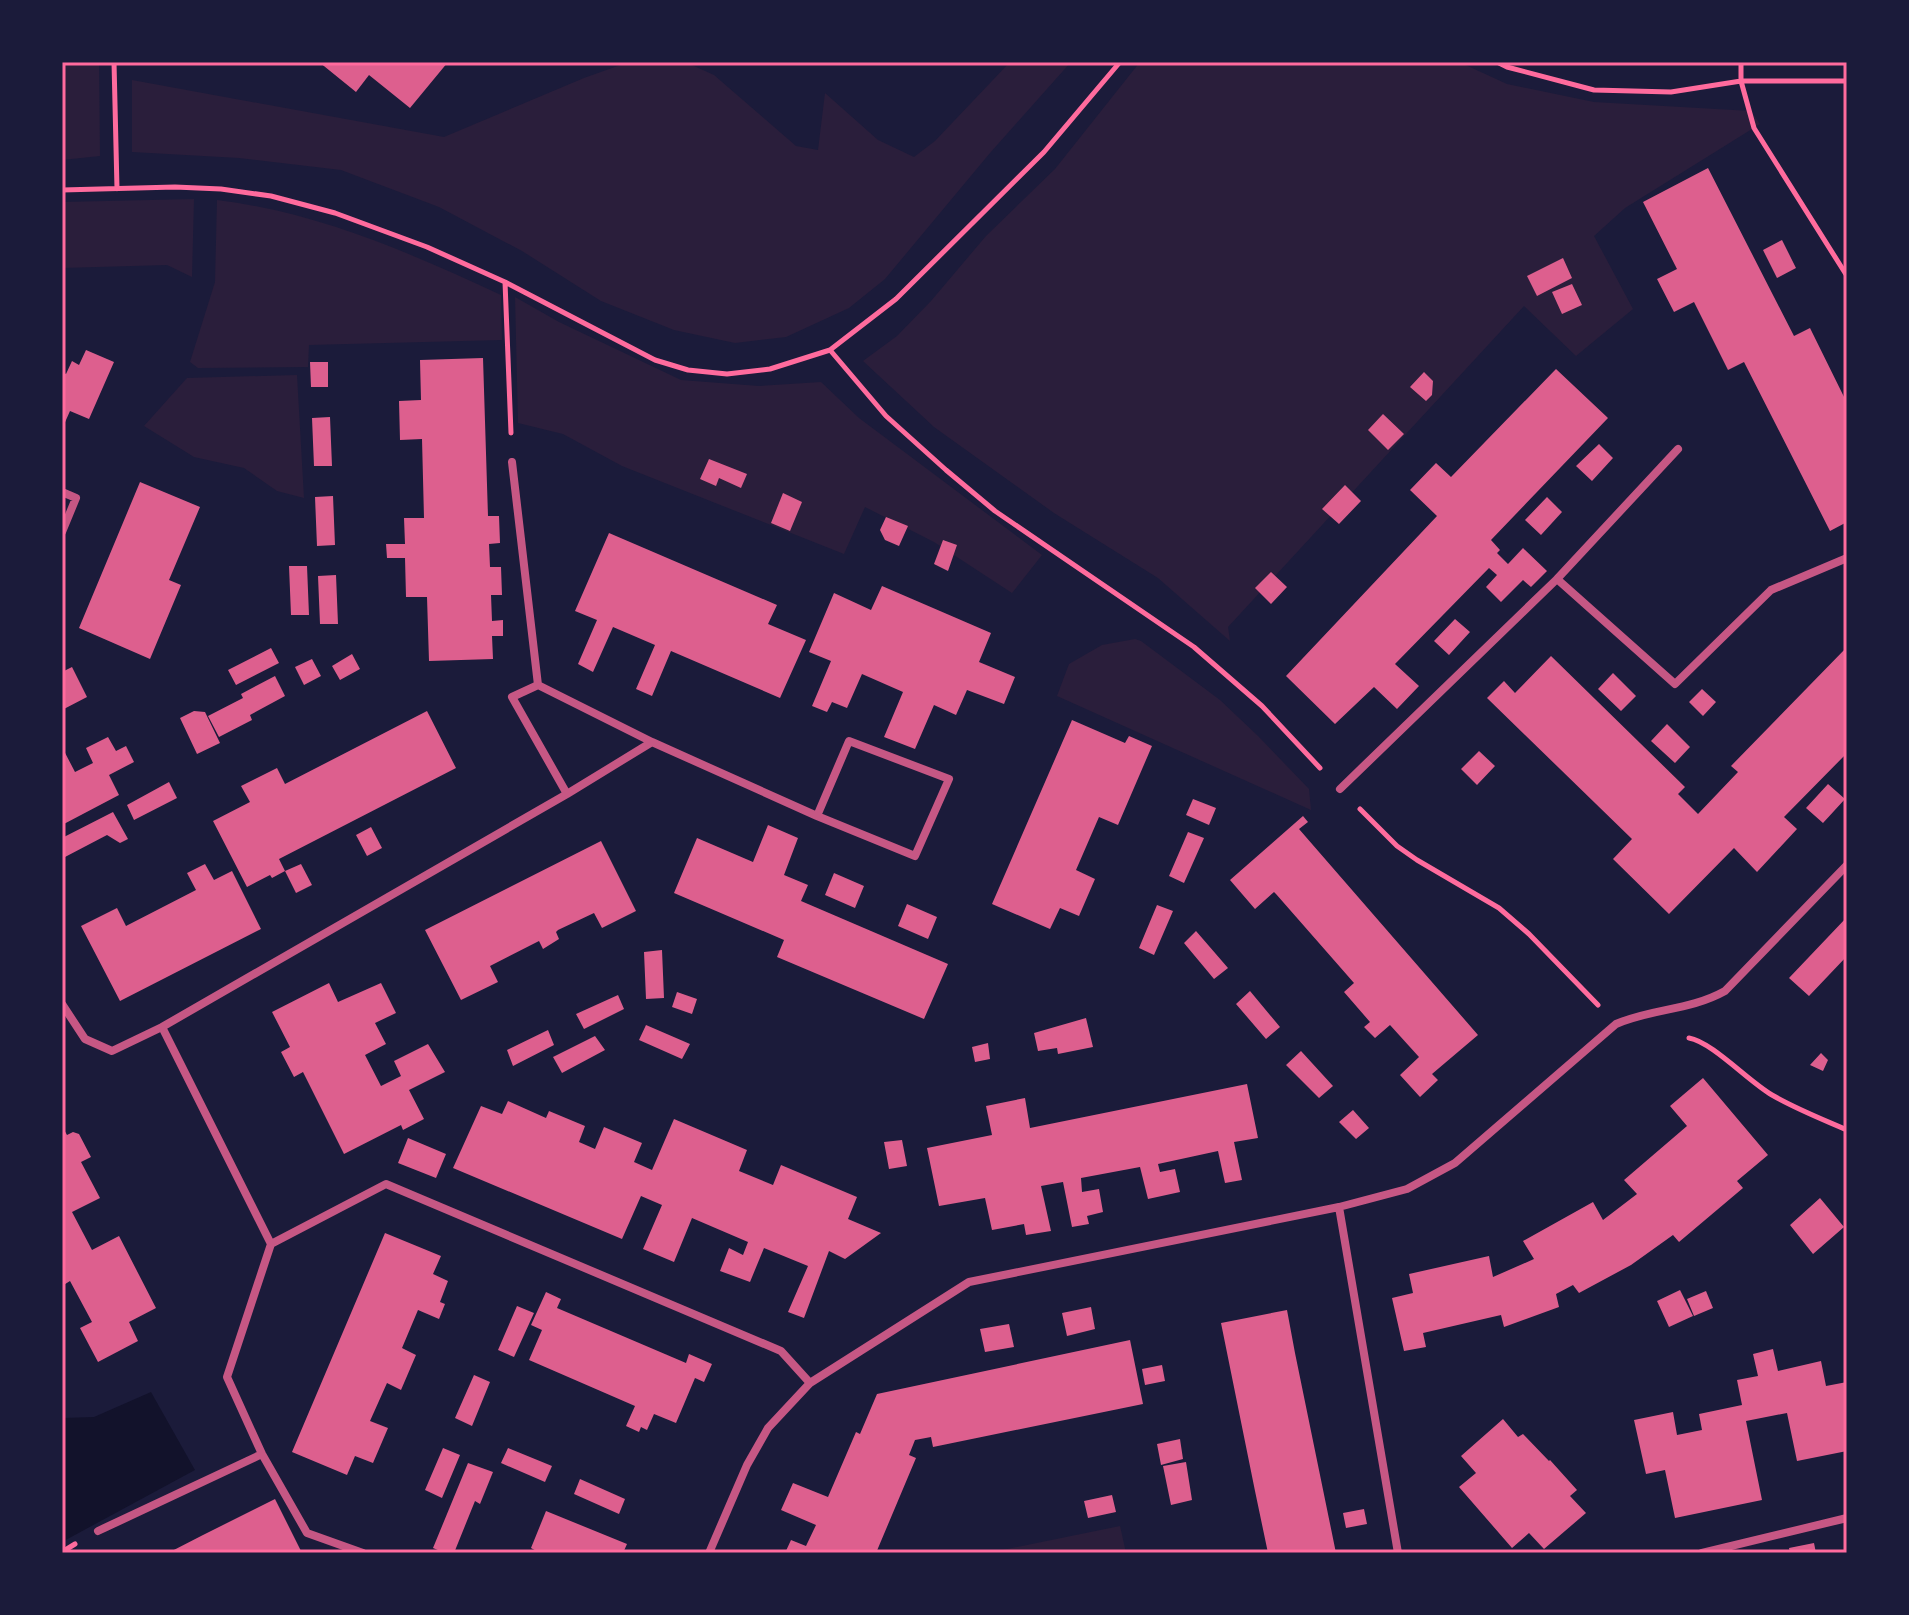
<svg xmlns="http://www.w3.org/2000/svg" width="1909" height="1615" font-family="Literata,serif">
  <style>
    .green { fill: #2a1e3b }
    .water { fill: #12122b }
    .building { fill: #dd5f8e }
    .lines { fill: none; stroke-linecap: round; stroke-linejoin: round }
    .path { stroke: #ff6b9d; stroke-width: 5 }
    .minor { stroke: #c65784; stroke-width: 8 }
    .neatline { fill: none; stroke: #ff6b9d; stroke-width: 3 }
  </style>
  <rect width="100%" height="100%" fill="#1b1b3a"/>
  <path class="green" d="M62,62H99L100,156L62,160Z
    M629,62H685L714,75L796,146L818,150L825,93L878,140L914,157L935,141L1010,62H1071L990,153L885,279L849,308L786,337L735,343L674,330L601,301L522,251L439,207L341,170L239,158L132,152V80L444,137L584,78Z
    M1140,62H1459L1507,84L1594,102L1751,111L1760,124L1625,208L1594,236L1633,309L1576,356L1524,306L1228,627L1230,641L1158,578L1054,513L934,427L863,361L897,336L931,301L986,236L1055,169Z
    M194,199L192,277L167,265L62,268V202Z
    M217,200C320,213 408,252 501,295L502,340L309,345L308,367L198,368L190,362L215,282Z
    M515,297L559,322L681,380L759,386L821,382L859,418L1042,555L1012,593L934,542L865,507L844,554L622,466L563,434L518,423Z
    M297,375L304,498L277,491L244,468L194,457L144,426L187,378Z
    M1135,639L1141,641L1220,700L1258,736L1309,789L1311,810L1057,696L1069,664L1102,645Z
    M1120,1526L1126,1553H1001L1002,1550Z"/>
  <path class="water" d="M151,1392L195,1470L62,1542V1418L94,1417Z"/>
  <path class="building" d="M319,62H448L410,108L369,75L356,92Z
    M1708,168L1794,336L1810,328L1847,403V522L1830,531L1744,362L1728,370L1694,302L1674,312L1657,279L1677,269L1643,202Z
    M1782,240L1796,268L1777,278L1763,250Z
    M1563,258L1572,278L1537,296L1527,276Z
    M1572,284L1582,305L1562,314L1552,292Z
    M86,350L114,362L89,419L70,411L62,429V372L66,374L72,361L79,365Z
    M483,358L488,516H499L500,543L489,544L490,567H501L502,595H491L492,621L503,620V636H492L493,659L429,661L427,597H406L405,558H387L386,544H405L404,518H424L422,439L400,440L399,401L421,400L420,360Z
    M310,362H328V387H311Z
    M1556,369L1608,418L1491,540L1500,550L1497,553L1508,564L1523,548L1547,571L1531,587L1523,580L1501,602L1486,587L1497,575L1489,568L1395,664L1419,686L1397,709L1374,687L1335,724L1286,676L1437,516L1410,490L1436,463L1451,477Z
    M1424,372L1433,381L1432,395L1426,401L1410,387Z
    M1383,414L1404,434L1388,450L1368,430Z
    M330,417L332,466H314L312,418Z
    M1599,444L1613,458L1592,481L1576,466Z
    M709,459L747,474L741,488L719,478L716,486L700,479Z
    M140,482L200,507L169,580L181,585L150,659L79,628Z
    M1345,485L1361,501L1339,524L1322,509Z
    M783,493L802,502L790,531L771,523Z
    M333,496L335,545L317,546L315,497Z
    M1547,497L1562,512L1541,535L1525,520Z
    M886,517L908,526L899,546L885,540L880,530Z
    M609,533L777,605L768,624L806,640L780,698L671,651L652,696L636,689L655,645L613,627L593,672L578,664L597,620L575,611Z
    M943,540L957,545L948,571L934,564Z
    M289,566H307L309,615H291Z
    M1271,572L1287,587L1271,604L1255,588Z
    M336,575L338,624H320L318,576Z
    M882,586L991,633L979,662L1015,677L1004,704L967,690L956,715L934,705L915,749L884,737L903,692L862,674L847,708L832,702L827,712L812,706L831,661L809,652L834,593L871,610Z
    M1455,619L1470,632L1449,655L1434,641Z
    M1847,647V753L1784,817L1797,829L1757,872L1734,848L1669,914L1613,859L1632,839L1487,698L1504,681L1515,693L1551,656L1685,787L1678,794L1698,814L1738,772L1731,766Z
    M271,648L279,663L236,685L228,670Z
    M352,654L360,669L340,680L332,666Z
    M312,659L321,676L304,685L295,667Z
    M72,667L87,697L62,710V672Z
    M1613,673L1636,696L1621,711L1598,689Z
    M275,676L285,696L250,715L252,720L219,737L208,716L243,698L241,694Z
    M1702,689L1716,702L1703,716L1689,702Z
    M194,711L205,712L220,743L197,754L180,718Z
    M427,711L456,768L279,859L285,871L272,878L270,875L247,887L213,821L250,802L241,786L277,768L285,784Z
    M1072,720L1125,743L1129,736L1152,746L1118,825L1099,817L1076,870L1095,879L1079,916L1060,908L1050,929L992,904Z
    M1667,724L1690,747L1675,763L1651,741Z
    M108,737L116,751L126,746L134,762L109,775L119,795L62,825V747L75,772L93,763L86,748Z
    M1479,751L1495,766L1477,785L1461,769Z
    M169,782L177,798L134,820L127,805Z
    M1828,784L1845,799L1823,823L1806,808Z
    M1193,799L1216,808L1209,825L1186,815Z
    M113,812L128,839L120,843L107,835L65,857L62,838Z
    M1303,816L1308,822L1299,829L1478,1035L1432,1074L1438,1080L1420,1097L1400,1075L1419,1057L1390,1025L1375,1038L1364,1027L1370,1022L1344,992L1354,983L1276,894L1274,892L1255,909L1230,880Z
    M768,825L798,838L784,875L808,885L801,901L948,964L924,1019L777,957L784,940L674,893L697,838L753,862Z
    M371,827L382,848L367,856L356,835Z
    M1188,832L1204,838L1184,883L1169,876Z
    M601,841L636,911L602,928L594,913L558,930L556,932L559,939L543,949L539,941L490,966L498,982L461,1000L425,930Z
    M205,864L214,880L232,871L261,929L120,1001L81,926L117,908L126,926L196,890L187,873Z
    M301,864L312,885L296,893L285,871Z
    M834,873L864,886L855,908L825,895Z
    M907,904L937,917L928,939L898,926Z
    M1157,905L1173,911L1154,955L1139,948Z
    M1847,917V956L1809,996L1789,978Z
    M1196,931L1228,968L1214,979L1184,943Z
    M662,950L664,998L646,999L644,952Z
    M329,983L338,1002L381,983L396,1013L375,1023L386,1044L365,1055L381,1086L401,1076L394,1061L428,1044L445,1072L409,1090L424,1119L403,1130L401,1125L344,1154L303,1072L294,1077L281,1052L290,1047L272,1012Z
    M1250,991L1280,1027L1266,1039L1236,1004Z
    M677,992L697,999L692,1014L672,1007Z
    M618,995L624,1009L584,1029L576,1014Z
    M1086,1018L1093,1047L1058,1054L1057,1048L1038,1051L1034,1033Z
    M646,1025L690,1044L682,1059L639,1040Z
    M548,1030L554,1045L513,1066L507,1050Z
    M595,1036L605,1050L562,1073L553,1057Z
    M988,1043L990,1059L975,1062L972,1047Z
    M1301,1051L1333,1086L1319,1098L1286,1065Z
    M1821,1053L1828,1060L1823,1071L1810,1065Z
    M1703,1078L1768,1155L1737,1181L1743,1188L1679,1242L1673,1235L1631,1265L1579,1293L1573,1285L1556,1294L1559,1307L1504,1327L1501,1315L1423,1333L1426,1347L1404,1351L1392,1298L1413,1293L1409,1274L1489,1256L1493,1277L1534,1259L1523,1241L1593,1202L1603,1220L1637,1194L1624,1180L1687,1126L1670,1106Z
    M1247,1084L1258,1138L1234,1142L1242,1180L1225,1183L1218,1151L1158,1164L1160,1172L1175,1169L1180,1192L1148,1199L1140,1167L1081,1178L1082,1192L1099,1189L1103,1212L1087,1216L1089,1224L1072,1227L1063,1182L1041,1186L1051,1231L1026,1235L1024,1224L992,1230L985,1198L939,1206L927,1148L992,1135L986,1106L1025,1098L1030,1128Z
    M508,1101L546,1118L549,1111L585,1126L579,1142L595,1149L604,1127L642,1143L634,1162L652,1170L674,1119L747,1150L739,1171L773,1185L781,1165L857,1197L848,1219L881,1233L845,1259L829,1251L804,1318L788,1312L808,1266L764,1248L750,1282L720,1271L729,1248L743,1255L748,1242L692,1218L674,1262L643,1249L662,1205L641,1196L622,1239L453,1168L481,1106L502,1114Z
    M1353,1110L1369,1128L1356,1139L1339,1122Z
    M62,1126L67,1135L73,1132L79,1134L91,1157L81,1162L100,1198L72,1212L92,1250L119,1236L156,1308L129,1322L138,1341L98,1362L80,1328L92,1322L70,1281L62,1286Z
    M408,1138L446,1154L436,1178L398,1163Z
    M902,1140L907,1166L889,1169L884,1142Z
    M1820,1198L1844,1227L1813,1254L1790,1225Z
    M385,1233L441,1256L433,1274L448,1281L440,1302L445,1304L439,1319L418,1310L402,1348L416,1355L401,1390L387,1383L370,1421L388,1428L373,1463L355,1456L347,1475L292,1452Z
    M1680,1290L1693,1316L1669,1327L1657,1301Z
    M1706,1291L1713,1308L1694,1316L1687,1299Z
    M546,1292L561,1299L557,1308L686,1363L689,1354L712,1364L704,1382L695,1378L676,1423L654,1414L647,1430L641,1427L639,1432L626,1426L635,1406L529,1360L542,1330L531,1325Z
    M517,1306L534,1313L514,1357L498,1350Z
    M1091,1307L1095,1329L1067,1336L1062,1313Z
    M1287,1310L1295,1353L1336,1553H1268L1255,1491L1221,1323Z
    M1009,1324L1014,1347L985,1352L980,1329Z
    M1130,1340L1143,1404L933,1447L931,1437L915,1440L909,1455L916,1458L876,1553H785L791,1540L806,1546L816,1525L781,1510L793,1483L828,1497L856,1432L860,1434L877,1394Z
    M1773,1349L1778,1371L1821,1361L1826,1386L1847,1382V1451L1797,1461L1787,1413L1746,1421L1762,1500L1675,1518L1665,1470L1646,1474L1634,1420L1673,1412L1677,1435L1702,1430L1699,1414L1742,1405L1737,1380L1758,1376L1753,1354Z
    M1162,1365L1165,1381L1145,1385L1142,1369Z
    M474,1375L490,1382L472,1426L455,1418Z
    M1503,1419L1518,1437L1523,1434L1549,1461L1550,1460L1577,1490L1570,1496L1586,1513L1544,1549L1529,1533L1512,1548L1459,1487L1476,1473L1461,1456Z
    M1180,1439L1183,1459L1161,1465L1157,1444Z
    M443,1448L460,1455L442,1498L425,1490Z
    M508,1448L552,1466L545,1482L501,1463Z
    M1186,1462L1192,1500L1171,1505L1163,1466Z
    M468,1463L493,1472L480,1504L475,1501L454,1553H445L433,1548Z
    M580,1479L625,1499L619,1514L574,1494Z
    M1112,1495L1116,1512L1088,1518L1084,1501Z
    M275,1499L302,1553H168L203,1535Z
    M1364,1509L1367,1524L1346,1528L1343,1513Z
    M546,1511L627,1544L623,1553H540L531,1548Z
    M1814,1543L1816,1553H1790L1789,1548Z"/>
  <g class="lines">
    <path class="path" d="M114,62L117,189
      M1497,62L1507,67L1594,90L1671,92L1741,81H1847
      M1741,62V81L1754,128L1847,276
      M62,190L175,187L221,189L271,196L335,213L427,247L505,282L655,360L688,370L727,374L770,369L830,350L896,299L1044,152L1120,62
      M505,282L511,433
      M830,350L886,416L946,470L995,511L1194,647L1262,706L1320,768
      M1360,809L1397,846L1417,860L1499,908L1529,934L1598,1005
      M1689,1038C1712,1042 1748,1081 1772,1095C1796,1109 1822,1119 1847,1130
      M62,1552L75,1544"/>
    <path class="minor" d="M512,462L538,685
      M62,492L76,498L62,532
      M1557,579L1675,684L1771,590L1847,558
      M652,742L817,816L915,856L949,779L849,741L817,816
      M1340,789L1557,579L1678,449
      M62,1004L85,1039L112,1051L162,1027L567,794L652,742L538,685L512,697L567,794
      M162,1027L271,1244
      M1339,1207L1398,1553
      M98,1531L262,1454
      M363,1553L307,1533L262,1454L227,1377L271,1244L386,1184L781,1351L810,1383
      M709,1553L747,1465L768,1428L810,1383L969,1282L1339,1207L1407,1189L1455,1163L1616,1024C1653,1008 1689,1011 1725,991L1847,865
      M1702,1553L1847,1518"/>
  </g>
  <rect width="1909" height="1615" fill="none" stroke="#1b1b3a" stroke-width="128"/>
  <rect x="64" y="64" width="1781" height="1487" class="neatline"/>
</svg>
